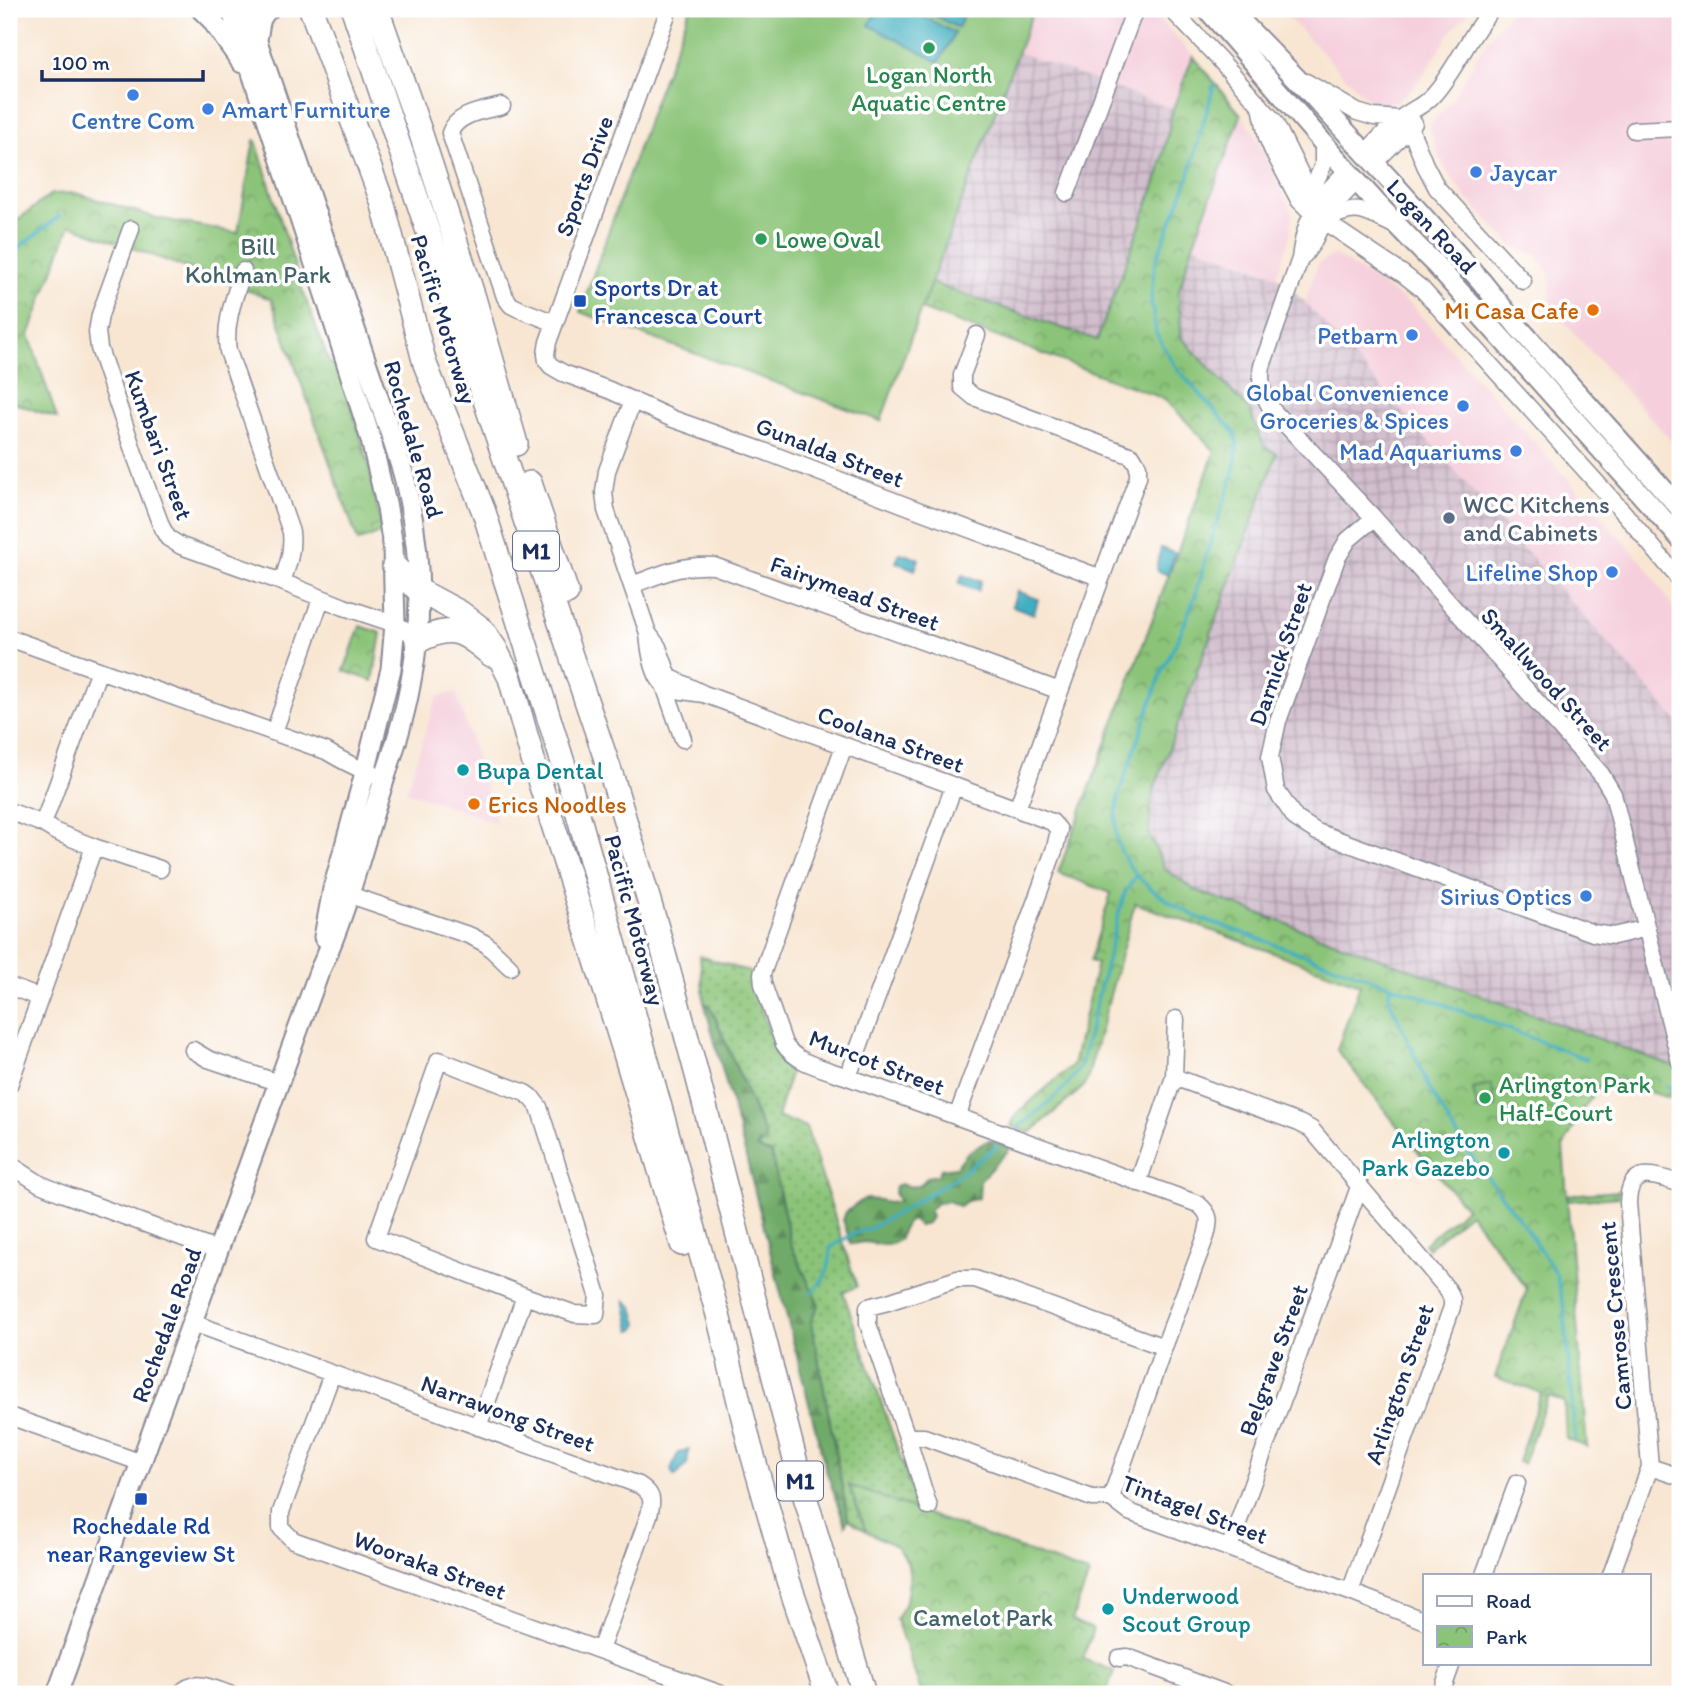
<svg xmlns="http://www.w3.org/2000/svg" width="1689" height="1703" font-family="Itim,sans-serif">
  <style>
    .built { fill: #f5cfdb }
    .industrial { fill: url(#industrial-grid) }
    .grass { fill: url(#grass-dots); stroke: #537a6b; stroke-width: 2 }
    .forest { fill: url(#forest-firs); stroke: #466c63; stroke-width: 2 }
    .park { fill: url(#park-crowns); stroke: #537a6b; stroke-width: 2 }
    .pitch { fill: #8bc478; stroke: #537a6b; stroke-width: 2 }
    .water { fill: #41afbf; stroke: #2e6f8e; stroke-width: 2 }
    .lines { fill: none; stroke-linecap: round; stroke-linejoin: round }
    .stream { stroke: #41afbf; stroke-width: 3.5 }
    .minor-casing { stroke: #8a8a98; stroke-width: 19 }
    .major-casing { stroke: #8a8a98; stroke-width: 23 }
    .highway-casing { stroke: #8a8a98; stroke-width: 26 }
    .minor { stroke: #fff; stroke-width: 16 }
    .major { stroke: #fff; stroke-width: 19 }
    .highway { stroke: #fff; stroke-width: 23 }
    .leisure-dot { fill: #2e9e5b; stroke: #fff; stroke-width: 2.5 }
    .shop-dot { fill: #3f7fe0; stroke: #fff; stroke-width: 2.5 }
    .transit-dot { fill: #1a4fb4; stroke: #fff; stroke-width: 2.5 }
    .food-dot { fill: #e8710a; stroke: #fff; stroke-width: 2.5 }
    .service-dot { fill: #5c6f8a; stroke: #fff; stroke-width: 2.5 }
    .culture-dot { fill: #0f9aa8; stroke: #fff; stroke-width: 2.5 }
    .labels { text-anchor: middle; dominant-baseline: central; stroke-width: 7; stroke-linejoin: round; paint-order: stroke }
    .shield { fill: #fff; stroke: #5f6d8e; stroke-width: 2 }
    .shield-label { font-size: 23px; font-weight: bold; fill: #1b2f5e }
    .leisure-label { font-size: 24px; fill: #27864d; stroke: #fff; text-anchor: start }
    .shop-label { font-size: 24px; fill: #366cbe; stroke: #fff; text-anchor: end }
    .street-label { font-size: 24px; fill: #1b2f5e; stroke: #fff }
    .park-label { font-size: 24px; fill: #426367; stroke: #fff }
    .transit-label { font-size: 24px; fill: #164399; stroke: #fff; text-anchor: start }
    .food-label { font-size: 24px; fill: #c56008; stroke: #fff; text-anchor: end }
    .service-label { font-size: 24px; fill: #4e5e75; stroke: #fff; text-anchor: start }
    .culture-label { font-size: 24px; fill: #0d838f; stroke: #fff; text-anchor: start }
  </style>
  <defs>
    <pattern id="industrial-grid" width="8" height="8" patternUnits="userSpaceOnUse" patternTransform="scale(1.75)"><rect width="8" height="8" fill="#d1bdcc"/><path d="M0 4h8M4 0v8" fill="none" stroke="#a99aa9"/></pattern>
    <pattern id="grass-dots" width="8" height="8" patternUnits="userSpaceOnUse" patternTransform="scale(1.75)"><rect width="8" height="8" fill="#8bc478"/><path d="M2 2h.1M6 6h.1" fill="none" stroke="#71a066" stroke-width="1.8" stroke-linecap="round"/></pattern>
    <pattern id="forest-firs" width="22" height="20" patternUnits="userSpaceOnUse" patternTransform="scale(1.75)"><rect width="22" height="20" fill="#70aa68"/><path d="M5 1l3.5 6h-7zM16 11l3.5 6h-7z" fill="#5b8b59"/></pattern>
    <pattern id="park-crowns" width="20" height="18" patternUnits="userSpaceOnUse" patternTransform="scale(1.75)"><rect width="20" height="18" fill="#8bc478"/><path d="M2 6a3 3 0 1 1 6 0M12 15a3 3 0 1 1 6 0" fill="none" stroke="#71a066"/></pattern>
  </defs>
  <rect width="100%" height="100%" fill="#fff"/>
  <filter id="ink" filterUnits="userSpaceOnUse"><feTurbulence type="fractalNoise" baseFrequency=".0143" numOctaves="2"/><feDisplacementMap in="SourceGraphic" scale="14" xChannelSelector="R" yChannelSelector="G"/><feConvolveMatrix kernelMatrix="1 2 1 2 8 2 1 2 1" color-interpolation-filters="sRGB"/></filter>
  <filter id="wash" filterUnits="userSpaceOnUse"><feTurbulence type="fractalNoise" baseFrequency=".00686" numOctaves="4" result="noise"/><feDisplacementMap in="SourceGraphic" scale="28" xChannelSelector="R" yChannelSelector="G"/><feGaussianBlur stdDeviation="1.57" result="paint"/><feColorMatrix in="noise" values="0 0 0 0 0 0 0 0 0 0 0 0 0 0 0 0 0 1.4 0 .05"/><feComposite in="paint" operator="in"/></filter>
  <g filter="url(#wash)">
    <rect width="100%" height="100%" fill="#f8e6d2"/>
    <path class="built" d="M1034,9H1150L1193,56L1173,109L1017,52Z
      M1283,9H1471L1449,34L1423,76L1408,92L1392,104L1381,105L1372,103L1364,96L1284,13Z
      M1514,9H1680V451L1550,306V274L1536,255L1514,247L1468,200L1447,172L1436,148L1430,128L1431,123L1451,101L1484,45L1504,19Z
      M1241,115L1254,132L1292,212L1291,232L1277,276L1193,245Z
      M1334,254L1410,304L1645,565L1680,618V724L1305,302L1317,265Z
      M456,692L497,823L406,791L437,697Z"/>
    <path class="industrial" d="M1017,52L1173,109L1159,174L1097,340L931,283Z
      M1193,245L1277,276L1305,302L1680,724V1066L1667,1064L1195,890L1165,869L1149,834L1152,796L1265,448L1249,409L1181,337L1179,290Z"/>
    <path class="grass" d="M700,956L750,972L751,981L779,1061L791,1070L777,1117L806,1127L857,1287L843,1292L919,1511L849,1486L866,1531L848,1519L811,1320L818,1305L791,1245L771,1153L763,1151L758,1148L760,1144L765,1142V1136L715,1017L709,1006L704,1002Z
      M1619,1191V1197L1568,1201L1567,1195Z"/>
    <path class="forest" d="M704,1002L709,1006L715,1017L765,1136V1143L760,1144L758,1148L763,1151L771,1153L791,1245L819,1305L811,1320L848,1519L845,1525L826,1470L745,1153Z
      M989,1140L1011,1148L980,1180L979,1198L967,1201L959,1206L949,1201L937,1203L929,1210L931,1217L927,1223L919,1226L912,1220C905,1222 901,1231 900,1239C885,1250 879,1243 864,1242C861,1242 853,1244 851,1244L843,1220L846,1212L864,1199L880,1200L888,1203L899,1201L894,1193L895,1186L900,1184C910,1188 921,1188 927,1177L938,1175L941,1169L956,1167L968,1152Z"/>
    <path class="park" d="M1193,56L1241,115L1193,245L1179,290L1181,337L1232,392L1249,409L1265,448L1277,453L1152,795L1149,834L1165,869L1195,890L1667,1064L1680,1066V1101L1605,1079L1584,1108L1563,1147L1587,1447L1566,1439L1564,1401L1548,1396L1523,1464L1518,1462L1541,1393L1495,1377L1527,1289L1470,1213L1428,1248L1424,1244L1466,1208L1411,1143L1337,1050L1360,984L1135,903L1087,1080L1082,1088L1030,1133L1011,1126L1016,1114L1073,1065L1097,963L1090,961L1111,893L1058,873L1215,451L1165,399L921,309L931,283L1097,340L1159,174L1173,109Z
      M254,140L256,141L303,292L330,364L338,362L369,465L382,533L358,541L271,299L70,225L29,335L57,418L9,401V367L17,290L9,292V227L51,194L76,193L157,218L238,233Z
      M360,626L381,633L373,681L344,671Z
      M849,1485L1089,1574L1072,1620L1093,1629L1083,1659L1114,1671L1106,1694H922L896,1619L906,1601L910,1576L907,1561L896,1546L866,1531Z"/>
    <path class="pitch" d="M690,9H1034L921,309L881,421L580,312L657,95Z
      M1491,1085L1496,1107L1478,1111L1473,1089Z"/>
    <path class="water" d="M878,9H909L955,33L939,62L869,25Z
      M931,9H947L963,17L958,28L929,13Z
      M1161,548L1175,553L1168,575L1157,570V564Z
      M900,553L919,559L915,570L896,562Z
      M962,575L981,581L978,591L959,584Z
      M1017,591L1038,599L1034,614L1012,606Z
      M625,1300L633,1307L638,1324L634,1330H631Z
      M689,1449L687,1464L676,1476H674L671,1470L678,1453Z"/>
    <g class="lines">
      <path class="stream" d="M1214,85L1186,185L1155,262L1151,298L1156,333L1167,353L1179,371L1235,433L1237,444L1236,461L1230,485L1210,543L1195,597L1179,637L1162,671L1119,794C1117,808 1114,824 1117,838C1126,878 1164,900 1197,917L1446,1005L1586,1059
        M9,255L60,216
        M1390,985L1389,992L1390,1001L1427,1083L1451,1126L1471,1156L1526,1228L1556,1274L1564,1307L1575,1439
        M1667,1086L1680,1091
        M1019,1127C1041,1108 1067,1091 1081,1065L1119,912L1125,893L1136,875
        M812,1292C827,1278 830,1268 831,1247L853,1234L871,1228L904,1209L958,1176L997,1146"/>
    </g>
  </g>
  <g filter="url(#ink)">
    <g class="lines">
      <g class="minor-casing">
        <path id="minor" d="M669,9L548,342L546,354L547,361L551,366L563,373L609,390L673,419L761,450L915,509L1101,578
          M1171,9L1219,59L1274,121L1319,211
          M1306,82L1357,112L1374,117L1400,119L1410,128L1425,165L1437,188L1523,281
          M502,106C484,111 457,113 450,133L505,297L511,305L519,309L555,323
          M1261,106L1267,137L1272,149L1299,200L1312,213L1403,274L1422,289L1625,514L1680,580
          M1634,130L1680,128
          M1365,153C1377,141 1390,126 1404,116C1416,107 1424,106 1434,94C1457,68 1469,35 1492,9
          M1374,163L1414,123
          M1348,170C1317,200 1305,216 1300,259L1262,366C1259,384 1263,396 1273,411L1374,518L1601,774L1613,794L1680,1062
          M1067,193L1135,9
          M1310,193L1323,166V144
          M1323,220C1360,204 1361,210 1396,226
          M131,229L100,315L97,332L99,348L134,453L162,528L168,538L181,546L282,582L344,607L395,624L409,632L417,642
          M1304,255L1312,244L1328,211L1357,181
          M243,271C234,298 224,323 228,351L291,532C293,551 288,565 282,582
          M977,335L962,375V387L974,397L1132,456L1138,466V477L1017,809
          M633,400L607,471L604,492L606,510L648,633
          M1374,518L1348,540L1337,558L1278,721L1270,757L1276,790L1295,818L1317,832L1593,933L1614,936L1647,928
          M632,585C662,574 681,564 714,566L1060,691
          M9,638L326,751C346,763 363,772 385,778
          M668,680L664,685L683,739
          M704,694C692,692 676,692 665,685C653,678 649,647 648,633L658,647L669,677L704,694L1052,822L1059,830L1055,848L957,1117
          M274,732L321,599
          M844,746L762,974L763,984L784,1044C796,1064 827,1069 848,1077L1198,1204C1211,1214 1210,1221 1206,1236L1164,1347L1111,1498
          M9,811L43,824L56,832L94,847L160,869
          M43,824L99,670
          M338,891L471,936L486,944L510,967
          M9,986L40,998
          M193,1050L208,1059L279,1083
          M439,1060L525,1093L532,1098L539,1107L598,1295L596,1315L575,1314L525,1296L376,1238Z
          M848,1077L954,786
          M1174,1077L1299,1123L1311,1129L1448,1290L1452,1299V1307L1350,1592
          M9,1085L94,847
          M9,1164L40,1184L64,1194L219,1251
          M1138,1183L1174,1077L1176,1019
          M1680,1184C1655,1175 1629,1165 1628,1203L1650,1467L1680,1477
          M193,1323L639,1485C653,1494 653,1500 649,1515L600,1650
          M332,1374L281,1512V1528L293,1540L721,1694
          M9,1416L142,1463
          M478,1427L525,1296
          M907,1437H924L1092,1498H1111L1129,1512L1350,1592L1425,1621
          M929,1507L907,1437L868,1324V1307L888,1302L957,1279H975L1164,1347
          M1229,1548L1359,1187
          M1484,1575L1517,1483
          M1611,1575L1650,1467
          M1119,1658L1127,1657L1227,1694
          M180,1694C194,1678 212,1688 229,1694
          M1441,1694L1452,1663"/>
      </g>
      <g class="major-casing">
        <path id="major" d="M201,9L211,19L242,63
          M231,9L329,307L371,440L387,508L393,547L395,624L391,669L365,773L333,889L324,937
          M1207,9C1283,94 1354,184 1435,264L1680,538
          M1229,9L1302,84L1400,191L1481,281L1519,328L1680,508
          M257,39C260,27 258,17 269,9
          M57,1694L319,972C343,921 357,868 373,815C386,772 402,730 410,686C423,622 421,554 407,490C404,472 397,455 392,438L246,9"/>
      </g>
      <g class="highway-casing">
        <path id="highway" d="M311,9L382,201L425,364L484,512L570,785L718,1315L750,1446L788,1580L827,1694
          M353,9L613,780L657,928L697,1075L801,1483L864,1694
          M377,9L419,128L474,298L516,444
          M530,483L567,593
          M394,566L418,590L461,613L482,629L495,648L510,678L535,767L624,1050L682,1244
          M417,642C451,623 463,631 491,655"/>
      </g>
      <use href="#minor" class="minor"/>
      <use href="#major" class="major"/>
      <use href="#highway" class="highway"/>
    </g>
  </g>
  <g class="leisure-dot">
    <circle cx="929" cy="48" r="7"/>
    <circle cx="761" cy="239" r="7"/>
    <circle cx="1485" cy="1098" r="7"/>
  </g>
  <g class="shop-dot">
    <circle cx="133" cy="95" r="7"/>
    <circle cx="208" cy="109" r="7"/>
    <circle cx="1476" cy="172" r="7"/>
    <circle cx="1412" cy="335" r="7"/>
    <circle cx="1463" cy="406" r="7"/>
    <circle cx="1516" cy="451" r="7"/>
    <circle cx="1612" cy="572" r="7"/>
    <circle cx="1586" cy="896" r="7"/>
  </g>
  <g class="transit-dot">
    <rect x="573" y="294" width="14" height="14" rx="3.5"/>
    <rect x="134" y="1492" width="14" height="14" rx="3.5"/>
  </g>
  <g class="food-dot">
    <circle cx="1593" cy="310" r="7"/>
    <circle cx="474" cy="804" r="7"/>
  </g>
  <circle class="service-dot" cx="1449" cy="518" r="7"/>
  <g class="culture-dot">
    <circle cx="463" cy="770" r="7"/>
    <circle cx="1504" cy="1153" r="7"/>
    <circle cx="1108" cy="1609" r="7"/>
  </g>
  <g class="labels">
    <g class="shield">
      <rect x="513" y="531.5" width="46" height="39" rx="5"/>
      <rect x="777" y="1461.5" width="46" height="39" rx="5"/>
    </g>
    <g class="shield-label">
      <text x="536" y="551">M1</text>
      <text x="800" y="1481">M1</text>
    </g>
    <g class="leisure-label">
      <text x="929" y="74" text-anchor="middle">Logan North<tspan x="929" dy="28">Aquatic Centre</tspan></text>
      <text x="775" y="239">Lowe Oval</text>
      <text x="1499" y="1084">Arlington Park<tspan x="1499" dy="28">Half-Court</tspan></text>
    </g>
    <g class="shop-label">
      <text x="222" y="109" text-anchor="start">Amart Furniture</text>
      <text x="133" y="120" text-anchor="middle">Centre Com</text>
      <text x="1490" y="172" text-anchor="start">Jaycar</text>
      <text x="1398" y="335">Petbarn</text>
      <text x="1449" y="392">Global Convenience<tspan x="1449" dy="28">Groceries &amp; Spices</tspan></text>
      <text x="1502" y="451">Mad Aquariums</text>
      <text x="1598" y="572">Lifeline Shop</text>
      <text x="1572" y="896">Sirius Optics</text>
    </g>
    <g class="street-label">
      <text transform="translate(584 176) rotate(-70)">Sports Drive</text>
      <text transform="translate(1432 226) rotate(47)">Logan Road</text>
      <text transform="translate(444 319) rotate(73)">Pacific Motorway</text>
      <text transform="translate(414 439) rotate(74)">Rochedale Road</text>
      <text transform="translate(159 445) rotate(70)">Kumbari Street</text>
      <text transform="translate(830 452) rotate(21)">Gunalda Street</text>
      <text transform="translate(855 593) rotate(20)">Fairymead Street</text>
      <text transform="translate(1280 654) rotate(-71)">Darnick Street</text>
      <text transform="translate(1547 679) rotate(48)">Smallwood Street</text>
      <text transform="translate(891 739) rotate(20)">Coolana Street</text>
      <text transform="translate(635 920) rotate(75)">Pacific Motorway</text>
      <text transform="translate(877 1062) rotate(21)">Murcot Street</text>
      <text transform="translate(1615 1316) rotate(-95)">Camrose Crescent</text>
      <text transform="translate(166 1325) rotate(-70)">Rochedale Road</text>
      <text transform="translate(1273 1360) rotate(-70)">Belgrave Street</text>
      <text transform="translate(1399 1384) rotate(-71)">Arlington Street</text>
      <text transform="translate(508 1413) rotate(20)">Narrawong Street</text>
      <text transform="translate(1195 1509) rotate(21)">Tintagel Street</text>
      <text transform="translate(430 1565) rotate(20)">Wooraka Street</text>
    </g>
    <g class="park-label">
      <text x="258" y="246">Bill<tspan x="258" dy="28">Kohlman Park</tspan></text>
      <text x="983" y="1617">Camelot Park</text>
    </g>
    <g class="transit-label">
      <text x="594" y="287">Sports Dr at<tspan x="594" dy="28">Francesca Court</tspan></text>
      <text x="141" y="1525" text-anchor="middle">Rochedale Rd<tspan x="141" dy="28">near Rangeview St</tspan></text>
    </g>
    <g class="food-label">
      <text x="1579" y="310">Mi Casa Cafe</text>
      <text x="488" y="804" text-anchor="start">Erics Noodles</text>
    </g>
    <g class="service-label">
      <text x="1463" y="504">WCC Kitchens<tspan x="1463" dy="28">and Cabinets</tspan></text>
    </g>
    <g class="culture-label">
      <text x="477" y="770">Bupa Dental</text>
      <text x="1490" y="1139" text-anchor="end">Arlington<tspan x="1490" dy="28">Park Gazebo</tspan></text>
      <text x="1122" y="1595">Underwood<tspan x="1122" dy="28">Scout Group</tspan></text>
    </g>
  </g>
  <rect width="1689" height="1703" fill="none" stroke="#fff" stroke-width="35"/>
  <rect x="1423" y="1574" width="228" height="91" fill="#ffffff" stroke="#a4acbf" stroke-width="2"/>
  <rect x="1437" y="1596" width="35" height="10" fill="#ffffff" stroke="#a4acbf" stroke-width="2"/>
  <text x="1486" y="1608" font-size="21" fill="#1b2f5e">Road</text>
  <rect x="1437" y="1626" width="35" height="21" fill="url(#park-crowns)" stroke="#a4acbf" stroke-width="2"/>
  <text x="1486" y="1644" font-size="21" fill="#1b2f5e">Park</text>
  <path d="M42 70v10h161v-10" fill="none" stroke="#1b2f5e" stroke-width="3.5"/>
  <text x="52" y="70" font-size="21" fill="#1b2f5e" stroke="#ffffff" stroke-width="5" paint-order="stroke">100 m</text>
</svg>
